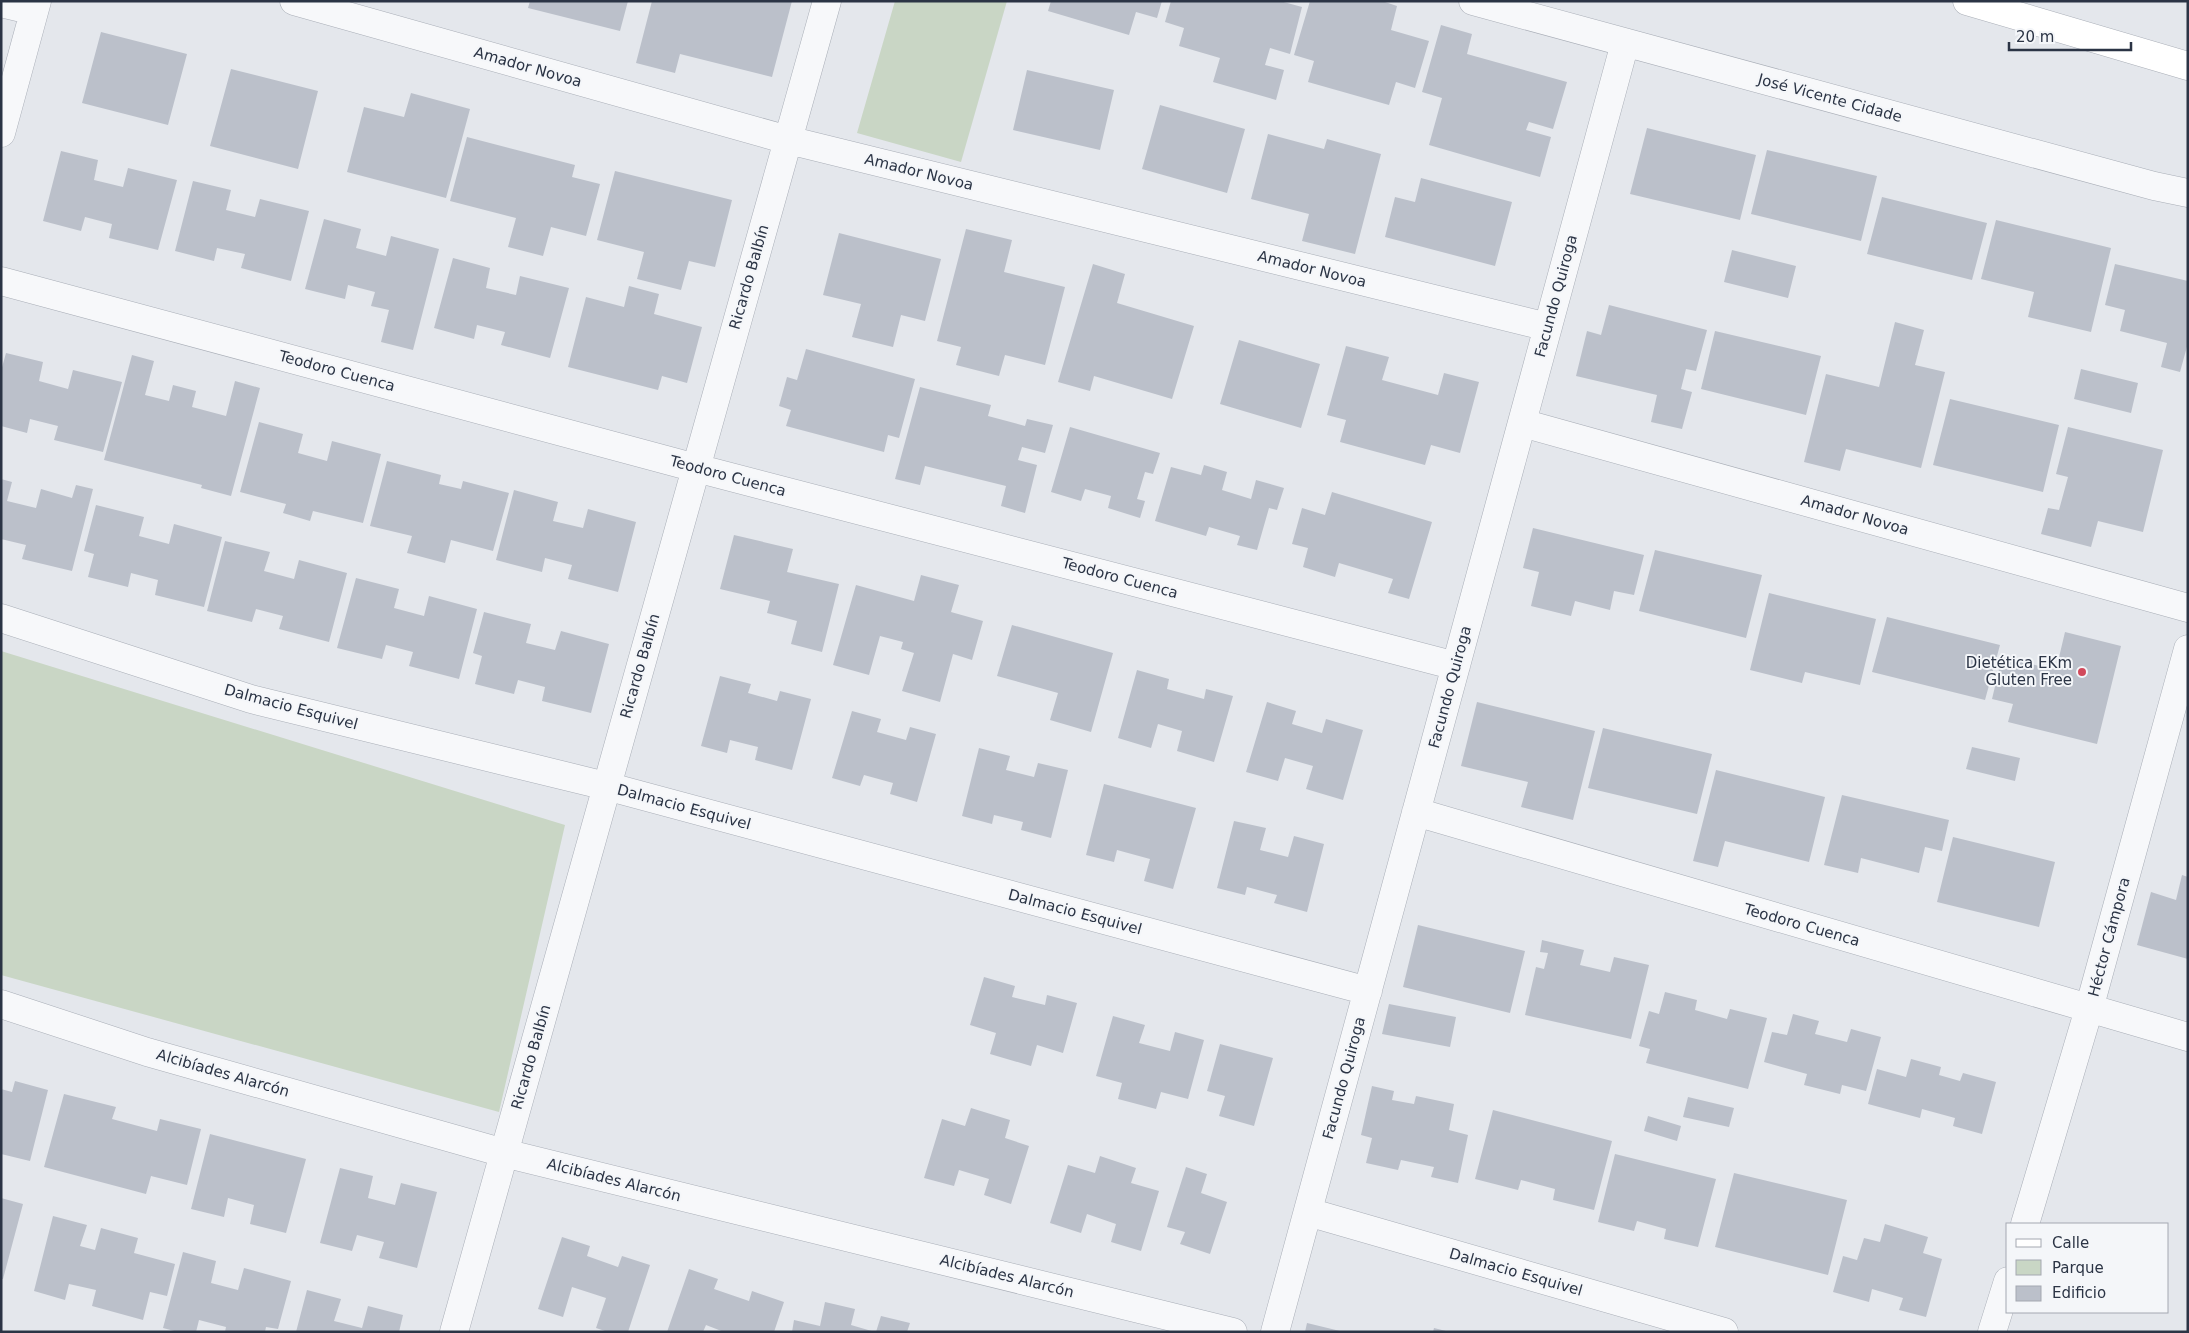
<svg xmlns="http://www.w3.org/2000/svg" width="2189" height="1333" font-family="'DejaVu Sans',sans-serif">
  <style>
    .green { fill: #c9d6c5 }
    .building { fill: #bbc0ca }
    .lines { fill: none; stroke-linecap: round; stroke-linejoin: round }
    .minor-casing { stroke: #a9aeb7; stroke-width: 29 }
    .secondary-casing { stroke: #a9aeb7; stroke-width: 29 }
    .minor { stroke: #f7f8fa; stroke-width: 28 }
    .secondary { stroke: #fff; stroke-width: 28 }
    .poi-dot { fill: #d1495b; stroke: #f4f6f9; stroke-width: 2 }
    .labels { text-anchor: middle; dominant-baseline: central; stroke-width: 4; stroke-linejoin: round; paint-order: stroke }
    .street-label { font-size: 15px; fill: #2b3445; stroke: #f4f6f9 }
    .poi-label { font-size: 15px; fill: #2b3445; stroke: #f4f6f9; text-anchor: end }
  </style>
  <rect width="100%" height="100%" fill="#e4e7ec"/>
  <path class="green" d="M895,1H1007L961,162L857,133Z
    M1,651L565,825L499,1112L1,975Z"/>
  <path class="building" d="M530,1H628L620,31L528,8Z
    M652,1H792L772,77L680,54L675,73L636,63Z
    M1051,1H1162L1157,18L1136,12L1129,35L1048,11Z
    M1171,1H1280L1302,7L1290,54L1270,48L1265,65L1284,70L1276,100L1213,82L1220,58L1179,46L1184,28L1165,22Z
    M1310,1H1382L1397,6L1391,30L1429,41L1415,88L1396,82L1389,105L1308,82L1314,61L1294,55Z
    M1441,25L1472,34L1467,54L1567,82L1553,129L1529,122L1526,130L1551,137L1540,177L1429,145L1442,98L1422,92Z
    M101,32L187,54L168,125L82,103Z
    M231,69L318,91L298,169L210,146Z
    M1027,70L1114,90L1100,150L1013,130Z
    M411,93L470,109L446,198L347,172L364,107L404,117Z
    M1160,105L1245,129L1227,193L1142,169Z
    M1647,128L1756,155L1740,220L1630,194Z
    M1268,134L1324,149L1327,139L1381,154L1355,254L1302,241L1309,214L1251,199Z
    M467,137L575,165L572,177L600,184L586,236L551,227L543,256L508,247L516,218L450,201Z
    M1767,150L1877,176L1861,241L1751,214Z
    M61,151L98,160L94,180L123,187L128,168L177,180L158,250L109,238L112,224L85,217L81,231L43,221Z
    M615,171L732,200L715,267L689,261L681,290L637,279L644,252L597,240Z
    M1421,178L1512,202L1495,266L1385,237L1395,197L1415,202Z
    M193,181L231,190L226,210L255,217L260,199L309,211L291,281L241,268L245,254L217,248L214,261L175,251Z
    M1882,197L1987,223L1972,280L1867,254Z
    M324,219L361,229L356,248L386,256L391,236L439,249L413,350L381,342L389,310L371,306L375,292L348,285L345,299L305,289Z
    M1996,220L2111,248L2091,332L2028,317L2034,292L1981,279Z
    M966,229L1012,240L1004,272L1065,287L1045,365L1005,355L999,376L956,365L961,347L937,341Z
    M839,233L941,259L925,321L901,315L893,347L852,337L861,304L823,295Z
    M1732,250L1796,266L1788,298L1724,282Z
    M453,258L490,268L486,288L516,295L520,276L569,288L550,358L501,345L505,332L477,325L474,339L434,328Z
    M1093,264L1125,274L1117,303L1194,326L1172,399L1094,376L1090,391L1058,382Z
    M2115,264L2188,281V343L2180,372L2161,367L2167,343L2120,331L2125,310L2105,305Z
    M629,286L659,294L654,314L702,327L687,383L662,376L658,390L568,367L586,297L624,307Z
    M1609,305L1707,330L1696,371L1686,369L1681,389L1692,392L1682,429L1651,422L1657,395L1576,376L1587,331L1601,335Z
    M1895,322L1924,330L1915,365L1945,372L1921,468L1846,449L1840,471L1804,462L1826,374L1879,387Z
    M1715,331L1821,356L1806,415L1701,389Z
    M1239,340L1320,364L1301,428L1220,404Z
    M1346,346L1389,357L1382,380L1438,395L1444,373L1479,382L1460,453L1431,445L1425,465L1340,442L1346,420L1327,415Z
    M806,349L915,379L899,438L888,435L884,452L786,426L791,410L779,406L787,377L797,380Z
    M6,353L43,362L39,381L68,389L73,370L122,382L103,452L54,440L58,426L30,419L27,433L1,426V371Z
    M132,355L154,361L145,395L169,401L173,385L196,391L192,407L226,416L235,381L260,388L231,496L201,488L202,485L104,460Z
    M2081,369L2138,383L2131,413L2074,399Z
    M920,387L991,405L988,416L1025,426L1027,419L1053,425L1045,453L1022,447L1018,460L1037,465L1025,513L1001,506L1006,486L925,466L920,485L895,479Z
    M1950,399L2059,425L2043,492L1933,465Z
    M259,422L303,434L298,453L327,461L332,441L381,454L363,523L313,511L310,521L283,513L286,504L240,492Z
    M1070,427L1160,453L1153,474L1145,472L1137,499L1145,501L1140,518L1108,508L1111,496L1085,489L1081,501L1051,492Z
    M2068,427L2163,450L2143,532L2098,521L2091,547L2041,534L2048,508L2059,510L2068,477L2056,474Z
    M387,461L441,475L439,484L461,489L463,481L509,493L493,551L451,540L445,563L407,553L412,536L370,526Z
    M1204,465L1227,472L1222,490L1251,499L1256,480L1284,488L1277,510L1269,508L1257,550L1237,545L1240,536L1209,527L1206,536L1155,521L1171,467L1201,475Z
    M1,479L12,482L7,501L36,508L41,489L72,498L76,485L93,489L72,571L22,559L26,545L1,539Z
    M514,490L558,502L553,521L583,528L588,509L636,522L618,592L568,579L572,565L545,558L542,572L496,560Z
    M1332,492L1432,522L1409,599L1388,593L1393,579L1339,563L1335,577L1303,567L1308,548L1292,544L1302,508L1325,515Z
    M96,505L144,517L139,536L169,544L174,524L222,537L204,607L155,595L158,580L131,573L128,587L88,577L94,554L84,551Z
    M1533,528L1644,555L1634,595L1614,591L1610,610L1575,601L1571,616L1531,606L1539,572L1523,568Z
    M734,535L793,549L787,572L839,584L822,652L791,644L797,621L767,613L770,601L720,589Z
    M225,541L270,552L264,571L294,579L299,560L347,573L329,642L279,629L283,616L256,609L252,622L207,611Z
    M1655,550L1762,575L1746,638L1639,611Z
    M921,575L959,585L951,612L983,621L972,660L953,654L940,702L902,691L914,653L901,649L903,642L880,636L869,675L833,665L856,585L914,601Z
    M356,578L399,589L394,608L424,616L429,596L477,609L459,679L409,666L413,652L386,645L382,659L337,648Z
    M1769,593L1876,619L1860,685L1805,672L1802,683L1750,670Z
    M484,612L531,624L526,643L555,650L561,631L609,644L591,713L542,701L545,687L518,680L514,694L475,684L482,656L473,653Z
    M1887,617L2000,645L1985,700L1872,672Z
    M1012,625L1113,653L1091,732L1050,720L1058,693L997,676Z
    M2065,632L2121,646L2097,744L2008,722L2013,704L1992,699L2002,657L2056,670Z
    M1137,670L1169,679L1167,689L1204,699L1206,689L1233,696L1214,762L1177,751L1182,731L1158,724L1151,748L1118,738Z
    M720,676L751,684L748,693L777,701L780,691L811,699L792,770L755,760L758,747L730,740L727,753L701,746Z
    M1267,702L1296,711L1292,724L1322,733L1326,719L1363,730L1343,800L1306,789L1313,766L1285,758L1278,781L1246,772Z
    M1477,702L1595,731L1573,820L1521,807L1528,782L1461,766Z
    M852,711L881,719L877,732L906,740L910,727L936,734L917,802L890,794L893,783L864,775L860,786L832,778Z
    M1603,728L1712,754L1697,814L1588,788Z
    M1972,747L2020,758L2015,781L1966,769Z
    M979,748L1010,756L1006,770L1034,777L1038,763L1068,770L1051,838L1021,830L1023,822L994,815L992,824L962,816Z
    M1716,770L1825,797L1809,862L1725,841L1718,867L1693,861Z
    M1104,784L1196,808L1173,889L1144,881L1150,859L1117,850L1114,862L1086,855Z
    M1842,795L1949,820L1942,851L1925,847L1919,873L1861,858L1858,873L1824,865Z
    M1234,821L1266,828L1260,850L1288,857L1294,836L1324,844L1307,912L1274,903L1277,895L1247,887L1245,895L1217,888Z
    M1953,837L2055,862L2039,927L1937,902Z
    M2182,875L2188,877V959L2137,945L2151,892L2176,900Z
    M1418,925L1525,951L1510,1013L1403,987Z
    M1542,940L1584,950L1580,965L1610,972L1614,957L1649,965L1631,1039L1525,1015L1536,967L1544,969L1548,953L1540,952Z
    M984,977L1015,986L1012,997L1045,1005L1047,995L1077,1003L1063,1053L1037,1045L1031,1066L990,1054L996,1033L970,1025Z
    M1665,992L1697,1000L1695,1010L1727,1019L1730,1009L1767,1018L1748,1089L1646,1063L1650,1049L1639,1046L1649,1011L1659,1014Z
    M1389,1004L1456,1017L1450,1047L1382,1034Z
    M1793,1014L1819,1021L1815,1034L1847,1042L1851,1029L1881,1037L1866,1091L1842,1085L1840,1094L1804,1085L1807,1074L1764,1062L1772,1032L1787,1035Z
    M1113,1016L1145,1025L1139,1043L1170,1051L1175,1032L1204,1040L1188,1099L1161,1092L1156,1109L1118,1099L1122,1083L1096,1076Z
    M1220,1044L1273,1058L1254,1126L1219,1116L1225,1096L1207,1091Z
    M1911,1059L1941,1067L1939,1075L1960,1081L1963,1073L1996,1082L1982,1134L1953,1126L1955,1118L1922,1109L1920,1118L1868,1104L1877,1069L1906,1077Z
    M15,1081L48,1090L30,1161L1,1154V1089L12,1092Z
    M1372,1086L1394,1091L1392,1100L1414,1104L1416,1096L1454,1104L1449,1130L1468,1135L1458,1183L1431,1177L1434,1167L1401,1160L1398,1170L1366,1163L1372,1138L1361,1135Z
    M64,1094L116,1107L112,1119L157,1131L160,1119L201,1129L187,1185L151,1176L146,1194L44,1167Z
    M1688,1097L1734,1108L1729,1127L1683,1117Z
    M971,1108L1010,1120L1005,1138L1029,1146L1011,1204L984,1195L989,1179L959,1170L954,1186L924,1178L942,1119L965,1126Z
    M1493,1110L1612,1141L1594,1210L1553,1200L1555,1189L1521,1180L1518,1190L1475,1179Z
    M1648,1116L1681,1126L1677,1141L1644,1131Z
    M210,1134L306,1159L286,1233L250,1224L254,1205L228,1198L224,1217L191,1209Z
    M1615,1154L1716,1179L1698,1247L1664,1239L1666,1229L1637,1221L1634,1231L1598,1222Z
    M1100,1156L1136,1168L1131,1183L1159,1191L1141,1251L1111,1242L1116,1224L1087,1214L1081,1233L1050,1223L1068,1165L1095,1173Z
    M1186,1167L1207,1174L1201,1193L1227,1202L1210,1254L1180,1244L1185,1232L1167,1227Z
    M340,1168L373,1176L368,1198L395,1205L401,1183L437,1192L417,1268L379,1258L384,1242L357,1235L352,1251L320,1243Z
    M1734,1173L1847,1200L1828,1275L1715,1247Z
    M1,1198L23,1204L3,1279H1Z
    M53,1216L87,1225L80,1246L95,1250L101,1228L138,1238L134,1253L175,1264L167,1296L150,1292L143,1320L92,1306L96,1290L69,1284L65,1300L34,1291Z
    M1885,1224L1928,1237L1923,1253L1942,1259L1926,1317L1899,1310L1903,1298L1872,1289L1869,1302L1833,1292L1843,1256L1857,1260L1864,1238L1880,1242Z
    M562,1237L590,1246L587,1256L618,1267L622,1256L650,1265L628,1332H608L596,1328L606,1298L572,1287L563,1317L538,1309Z
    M183,1252L216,1261L211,1283L238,1290L244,1268L291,1281L278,1329L266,1327L265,1332H225L226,1327L199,1320L196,1332H178L163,1328Z
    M689,1269L718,1279L714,1289L749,1301L752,1291L784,1302L774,1332H724L706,1325L703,1332H667Z
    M307,1290L341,1299L334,1321L362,1328L368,1306L403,1315L399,1332H296Z
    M825,1302L855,1309L851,1325L875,1332H792L794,1320L820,1326Z
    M881,1316L910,1323L907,1332H876Z
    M1307,1323L1340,1331V1332H1305Z
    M1434,1328L1446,1331V1332H1433Z"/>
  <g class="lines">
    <g class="minor-casing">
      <path id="minor" d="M294,1L788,140L1548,327
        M1473,1L2154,186L2188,193
        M1,3L34,11
        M1,133L37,1
        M1,281L696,468L1456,666
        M1522,423L2188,608
        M1,618L251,699L606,786L1368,991
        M1416,812L2188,1037
        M1,1004L147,1052L504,1153L1233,1332
        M1308,1212L1724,1332
        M2025,1224L2089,1009L2188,649
        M454,1332L827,1
        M1275,1332L1625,43
        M1992,1332L2008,1281"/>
    </g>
    <g class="secondary-casing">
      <path id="secondary" d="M1967,1L2188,66"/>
    </g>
    <use href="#minor" class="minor"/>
    <use href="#secondary" class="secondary"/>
  </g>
  <circle class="poi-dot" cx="2082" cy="672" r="5"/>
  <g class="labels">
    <g class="street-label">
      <text transform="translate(528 67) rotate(16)">Amador Novoa</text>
      <text transform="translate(1830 98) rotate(15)">José Vicente Cidade</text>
      <text transform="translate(919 172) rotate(14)">Amador Novoa</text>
      <text transform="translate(1312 269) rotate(14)">Amador Novoa</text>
      <text transform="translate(749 277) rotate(-74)">Ricardo Balbín</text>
      <text transform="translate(1556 296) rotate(-75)">Facundo Quiroga</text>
      <text transform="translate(337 371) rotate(15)">Teodoro Cuenca</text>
      <text transform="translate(728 476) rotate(15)">Teodoro Cuenca</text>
      <text transform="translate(1855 515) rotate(16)">Amador Novoa</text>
      <text transform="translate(1120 578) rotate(15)">Teodoro Cuenca</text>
      <text transform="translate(640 666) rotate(-74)">Ricardo Balbín</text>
      <text transform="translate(1450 687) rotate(-75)">Facundo Quiroga</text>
      <text transform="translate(291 707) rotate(15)">Dalmacio Esquivel</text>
      <text transform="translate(684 807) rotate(15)">Dalmacio Esquivel</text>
      <text transform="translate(1075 912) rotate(15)">Dalmacio Esquivel</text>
      <text transform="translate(1802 925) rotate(16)">Teodoro Cuenca</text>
      <text transform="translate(2109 937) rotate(-75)">Héctor Cámpora</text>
      <text transform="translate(531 1057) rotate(-74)">Ricardo Balbín</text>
      <text transform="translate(223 1073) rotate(16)">Alcibíades Alarcón</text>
      <text transform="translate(1344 1078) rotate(-75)">Facundo Quiroga</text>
      <text transform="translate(614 1180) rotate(14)">Alcibíades Alarcón</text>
      <text transform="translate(1516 1272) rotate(16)">Dalmacio Esquivel</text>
      <text transform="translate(1007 1276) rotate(14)">Alcibíades Alarcón</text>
    </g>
    <g class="poi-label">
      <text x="2072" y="663">Dietética EKm<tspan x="2072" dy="17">Gluten Free</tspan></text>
    </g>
  </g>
  <rect width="2189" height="1333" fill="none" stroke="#2b3445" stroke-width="5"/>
  <rect x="2006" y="1223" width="162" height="90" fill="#f4f6f9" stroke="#a4a8b1"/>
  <rect x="2016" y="1239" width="25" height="8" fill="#ffffff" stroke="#a4a8b1"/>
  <text x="2052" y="1248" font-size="15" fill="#2b3445">Calle</text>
  <rect x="2016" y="1260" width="25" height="15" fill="#c9d6c5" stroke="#a4a8b1"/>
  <text x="2052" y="1273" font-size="15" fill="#2b3445">Parque</text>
  <rect x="2016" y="1286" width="25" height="15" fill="#bbc0ca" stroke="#a4a8b1"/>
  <text x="2052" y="1298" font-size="15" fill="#2b3445">Edificio</text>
  <path d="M2009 42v8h122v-8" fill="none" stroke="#2b3445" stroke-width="2.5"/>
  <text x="2016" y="42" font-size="15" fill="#2b3445" stroke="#f4f6f9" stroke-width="4" paint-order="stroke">20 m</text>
</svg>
